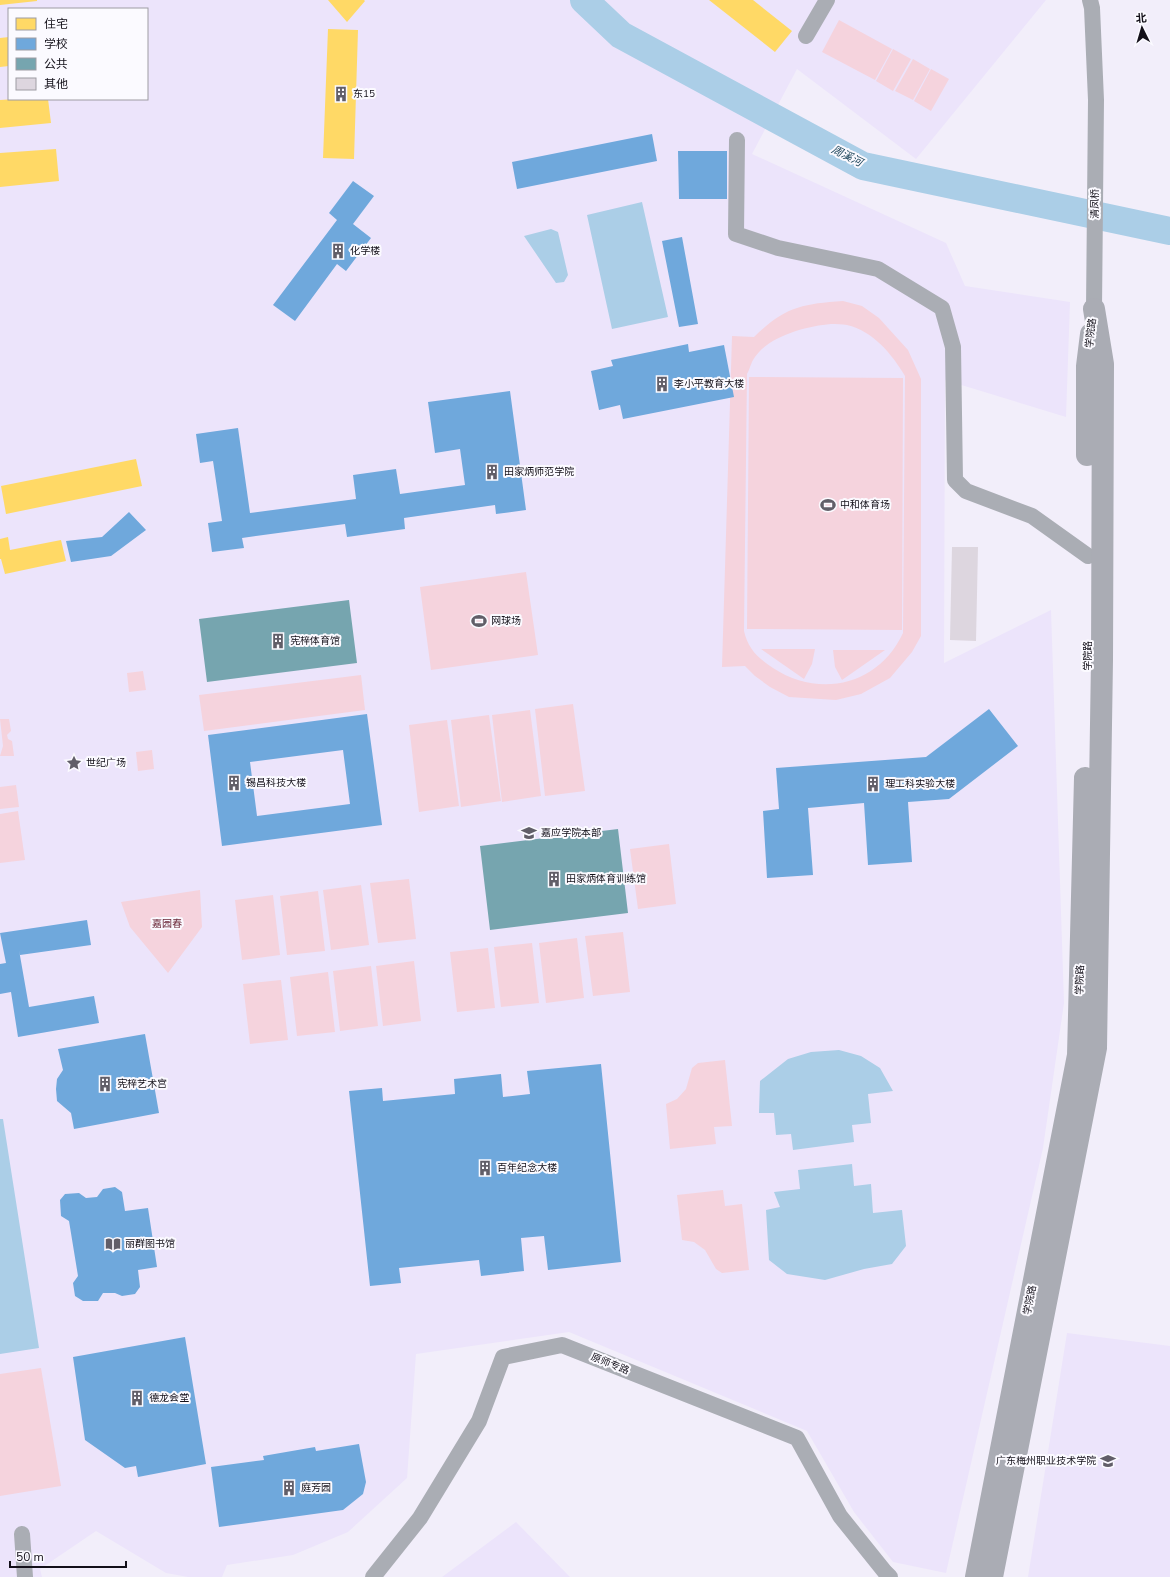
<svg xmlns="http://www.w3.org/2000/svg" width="1170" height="1577" font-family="'Nunito Sans','Noto Sans SC',sans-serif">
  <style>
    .built { fill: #ece4fb; fill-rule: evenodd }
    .green { fill: #f5d3dd; fill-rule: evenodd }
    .water { fill: #abcee7 }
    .homes { fill: #ffd966 }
    .schools { fill: #6fa8dc; fill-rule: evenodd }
    .public { fill: #76a5af }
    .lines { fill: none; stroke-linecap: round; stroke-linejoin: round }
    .river { stroke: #abcee7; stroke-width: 28 }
    .building { fill: #ddd6df }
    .street { stroke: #aaadb4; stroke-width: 16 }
    .secondary { stroke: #aaacb4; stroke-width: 22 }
    .labels { text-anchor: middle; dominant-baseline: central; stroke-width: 4; stroke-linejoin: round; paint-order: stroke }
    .poi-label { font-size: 10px; fill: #131019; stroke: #fbfaff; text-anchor: start }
    .street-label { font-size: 10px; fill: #131019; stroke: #fbfaff }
    .park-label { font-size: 10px; fill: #682335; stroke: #fbfaff }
    .water-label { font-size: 11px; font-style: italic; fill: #153f55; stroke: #fbfaff }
  </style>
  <rect width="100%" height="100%" fill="#f2eefa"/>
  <path class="built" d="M0,0H1046L916,159L797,69L752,154L946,243L965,286L1070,302L1066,417L945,380L944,663L1051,610L1064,1003L1043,1148L946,1573L893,1562L854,1512L807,1431L569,1332L416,1354L407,1478L348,1532L293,1555L227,1565L222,1577H188L166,1573L96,1531L40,1569L42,1577H0ZM9,9H147V99H9Z
    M1067,1333L1170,1346V1577H1028Z
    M516,1522L570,1577H442Z"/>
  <path class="green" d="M839,20L892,49L875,80L822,52Z
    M893,49L911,59L893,91L876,81Z
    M913,59L930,69L913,100L895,91Z
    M931,69L949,79L931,111L914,101Z
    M843,301L862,306L879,318L908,350L921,379V636L912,652L890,678L861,694L836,700L789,697L770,687L755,676L745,666L722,667L732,336L754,337C785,307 801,304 843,301ZM831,324C836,324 842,324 847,325C873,331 892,354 905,376L903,633C879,685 820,699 773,668C758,658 748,649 744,631L747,374C750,369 751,362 755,357C769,336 807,326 831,324Z
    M749,377L903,378L902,630L747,629Z
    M526,572L538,655L431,670L420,587Z
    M761,649H815L812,664L804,679Z
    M833,650H885L842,680L835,667Z
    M143,671L146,690L129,692L127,673Z
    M361,675L365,710L204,731L199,695Z
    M573,704L585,791L545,796L535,709Z
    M530,710L541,796L502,802L492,715Z
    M489,715L501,801L461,807L451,720Z
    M0,719H9L11,731L7,735L8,739L12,741L14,756H0L3,746Z
    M447,720L459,806L419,812L409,725Z
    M152,750L154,769L138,771L136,752Z
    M16,785L19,807L0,809V787Z
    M18,811L25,860L0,863V814Z
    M669,844L676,904L638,909L630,849Z
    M409,879L416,939L378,943L370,883Z
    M361,885L369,945L331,950L323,890Z
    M200,890L202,927L168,973L130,927L121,902Z
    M318,891L325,951L287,955L280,896Z
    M273,895L280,955L242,960L235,900Z
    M623,932L630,992L593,996L585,936Z
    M577,938L584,998L546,1003L539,943Z
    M532,943L539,1003L501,1007L494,947Z
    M488,948L495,1008L457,1012L450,952Z
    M414,961L421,1021L383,1026L376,966Z
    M371,966L378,1026L340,1031L333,971Z
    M328,972L335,1032L297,1036L290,977Z
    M281,980L288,1040L250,1044L243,984Z
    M725,1060L732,1126L714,1127L716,1144L670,1149L666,1104L677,1099L686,1089L692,1068L698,1063Z
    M723,1190L725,1206L742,1204L749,1270L722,1273L716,1269L705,1250L694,1242L682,1240L677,1195Z
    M41,1368L61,1486L0,1496V1374Z"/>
  <path class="water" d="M642,202L668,317L612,329L587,215Z
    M551,229L558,232L568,275L564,282L556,283L524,236Z
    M839,1050L861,1056L880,1068L893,1091L868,1094L871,1123L852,1125L854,1142L793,1150L791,1134L776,1135L774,1113H759L760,1081L788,1059L811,1052Z
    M0,1119H3L39,1348L0,1354Z
    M852,1164L854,1186L871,1184L873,1213L902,1210L906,1246L892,1264L864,1269L825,1280L787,1274L769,1260L766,1210L780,1207L774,1192L800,1189L798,1170Z"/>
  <path class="homes" d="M0,0H37V1L0,5Z
    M328,0H364L365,1L347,22Z
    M709,0H753L792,31L775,52Z
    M328,29L358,30L354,159L323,158Z
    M9,37V66L0,67V38Z
    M16,99H48L51,123L0,128V100Z
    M56,149L59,181L0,187V153Z
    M136,459L142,486L6,514L1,486Z
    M8,537L10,550L61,540L66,561L5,574L1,559H0V539Z"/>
  <path class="schools" d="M652,134L657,161L517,189L512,162Z
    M678,151H727V199H679Z
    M353,181L374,196L353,224L371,238L346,271L337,264L295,321L273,305L337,220L329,213Z
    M682,237L698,324L679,327L662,241Z
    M688,344L689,352L724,345L734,397L623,419L620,405L599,410L591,371L613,366L611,360Z
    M510,391L526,510L496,514L495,505L404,518L405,529L347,537L345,524L242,538L244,548L212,552L208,523L222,521L213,461L200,463L196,434L238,428L250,513L356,499L353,475L396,469L400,494L465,485L460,449L435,453L428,402Z
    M129,512L146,530L111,556L71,562L66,541L102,537Z
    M989,709L1018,746L949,799L908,802L912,862L868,865L864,803L808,808L813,875L767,878L763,811L779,809L776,768L926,757Z
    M367,714L382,825L222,846L208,735ZM343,750L350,804L257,816L250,762Z
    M87,920L91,945L20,955L19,950L29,1007L94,996L99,1023L18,1037L11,992L0,994V964L6,963L0,933Z
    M145,1034L159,1113L74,1129L71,1113L57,1101L56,1089L57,1079L63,1070L58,1049Z
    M601,1064L621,1262L548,1270L544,1236L521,1238L524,1271L481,1276L479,1260L399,1268L401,1283L370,1286L349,1091L382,1088L383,1101L455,1094L454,1079L501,1074L503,1097L530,1094L527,1071Z
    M115,1187L122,1192L125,1211L148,1208L157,1267L138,1270L140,1287L135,1294L122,1296L115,1293H103L98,1301H83L75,1296L73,1283L78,1276L69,1221L61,1216L60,1200L65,1194L79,1193L86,1198L97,1197L103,1189Z
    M185,1337L206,1464L138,1477L136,1466L125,1468L85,1440L73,1357Z
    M359,1444L366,1482L363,1494L343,1510L219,1527L211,1467L264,1460L263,1456L315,1447L316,1451Z"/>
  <path class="public" d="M349,600L357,663L207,682L199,619Z
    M618,829L628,913L490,930L480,846Z"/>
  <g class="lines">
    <path class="river" d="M584,0L621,35L863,166L1170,231"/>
  </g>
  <path class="building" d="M952,547H978L976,641L950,640Z"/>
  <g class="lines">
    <path class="street" d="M1090,0L1092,8L1096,100L1094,309
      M806,36L827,0
      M737,140L736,234L778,248L878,269L942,308L953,347L955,480L966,491L1032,516L1088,556
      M22,1534L25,1577
      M373,1577L420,1518L479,1421L503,1357L562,1345L797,1438L840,1516L885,1572L890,1577"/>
    <path class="secondary" d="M1087,455V366L1091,334
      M976,1577L1078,1055L1085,778
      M992,1577L1096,1048L1102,660L1103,364L1094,309"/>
  </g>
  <defs>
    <g id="building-bare" transform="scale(1.2)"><path d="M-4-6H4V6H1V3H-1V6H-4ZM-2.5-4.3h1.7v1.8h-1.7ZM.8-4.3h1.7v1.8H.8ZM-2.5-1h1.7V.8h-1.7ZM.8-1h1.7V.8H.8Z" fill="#615e68" stroke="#fbfaff" stroke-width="2.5" paint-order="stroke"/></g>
    <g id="stadium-bare" transform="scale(1.2)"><path d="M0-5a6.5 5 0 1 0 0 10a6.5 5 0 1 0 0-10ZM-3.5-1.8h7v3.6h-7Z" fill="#615e68" stroke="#fbfaff" stroke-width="2.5" paint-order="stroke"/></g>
    <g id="sight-bare" transform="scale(1.2)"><path d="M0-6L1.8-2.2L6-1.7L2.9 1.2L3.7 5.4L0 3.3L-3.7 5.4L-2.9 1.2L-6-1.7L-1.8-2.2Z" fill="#615e68" stroke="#fbfaff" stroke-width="2.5" paint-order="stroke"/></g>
    <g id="university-bare" transform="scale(1.2)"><path d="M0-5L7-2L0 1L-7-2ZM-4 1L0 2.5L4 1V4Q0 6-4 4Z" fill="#615e68" stroke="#fbfaff" stroke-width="2.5" paint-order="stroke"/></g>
    <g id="library-bare" transform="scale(1.2)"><path d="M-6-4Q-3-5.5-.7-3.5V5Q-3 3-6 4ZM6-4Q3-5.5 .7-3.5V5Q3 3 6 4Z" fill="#615e68" stroke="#fbfaff" stroke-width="2.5" paint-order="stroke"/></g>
  </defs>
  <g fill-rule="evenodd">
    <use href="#building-bare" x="341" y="94"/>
    <use href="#building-bare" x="338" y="251"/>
    <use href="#building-bare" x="662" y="384"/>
    <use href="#building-bare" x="492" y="472"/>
    <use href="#stadium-bare" x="828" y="505"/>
    <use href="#stadium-bare" x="479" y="621"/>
    <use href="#building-bare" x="278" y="641"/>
    <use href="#sight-bare" x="74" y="763"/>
    <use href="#building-bare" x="234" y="783"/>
    <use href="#building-bare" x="873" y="784"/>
    <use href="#university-bare" x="529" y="833"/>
    <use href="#building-bare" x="554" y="879"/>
    <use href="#building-bare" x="105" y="1084"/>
    <use href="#building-bare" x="485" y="1168"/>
    <use href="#library-bare" x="113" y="1244"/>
    <use href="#building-bare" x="137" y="1398"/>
    <use href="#university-bare" x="1108" y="1461"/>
    <use href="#building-bare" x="289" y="1488"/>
  </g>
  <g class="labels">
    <g class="poi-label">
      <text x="353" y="94">东15</text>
      <text x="350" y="251">化学楼</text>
      <text x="674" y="384">李小平教育大楼</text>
      <text x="504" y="472">田家炳师范学院</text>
      <text x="840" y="505">中和体育场</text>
      <text x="491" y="621">网球场</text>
      <text x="290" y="641">宪梓体育馆</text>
      <text x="86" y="763">世纪广场</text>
      <text x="246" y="783">锡昌科技大楼</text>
      <text x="885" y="784">理工科实验大楼</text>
      <text x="541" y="833">嘉应学院本部</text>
      <text x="566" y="879">田家炳体育训练馆</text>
      <text x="117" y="1084">宪梓艺术宫</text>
      <text x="497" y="1168">百年纪念大楼</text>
      <text x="125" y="1244">丽群图书馆</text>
      <text x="149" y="1398">德龙会堂</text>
      <text x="1096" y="1461" text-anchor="end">广东梅州职业技术学院</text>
      <text x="301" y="1488">庭芳园</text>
    </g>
    <g class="street-label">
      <text transform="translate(1095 204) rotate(-90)">清凤桥</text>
      <text transform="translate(1091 333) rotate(-83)">学院路</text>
      <text transform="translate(1088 656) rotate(-90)">学院路</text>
      <text transform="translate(1080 980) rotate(-88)">学院路</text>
      <text transform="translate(1030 1300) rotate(-79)">学院路</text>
      <text transform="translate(610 1364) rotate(22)">原师专路</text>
    </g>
    <g class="park-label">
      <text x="167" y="924">嘉园春</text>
    </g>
    <g class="water-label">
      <text transform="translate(847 156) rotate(27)">周溪河</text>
    </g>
  </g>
  <rect x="8" y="8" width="140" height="92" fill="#fbfaff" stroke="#9e9ca3"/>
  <rect x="16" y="18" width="20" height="12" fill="#ffd966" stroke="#9e9ca3"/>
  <text x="44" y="28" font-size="12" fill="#131019">住宅</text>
  <rect x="16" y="38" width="20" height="12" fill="#6fa8dc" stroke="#9e9ca3"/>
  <text x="44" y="48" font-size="12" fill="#131019">学校</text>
  <rect x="16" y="58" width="20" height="12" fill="#76a5af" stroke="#9e9ca3"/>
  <text x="44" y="68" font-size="12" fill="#131019">公共</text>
  <rect x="16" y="78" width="20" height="12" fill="#ddd6df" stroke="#9e9ca3"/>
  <text x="44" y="88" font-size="12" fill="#131019">其他</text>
  <g transform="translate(1142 28) rotate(355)" stroke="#fbfaff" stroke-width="3" paint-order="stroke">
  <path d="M0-3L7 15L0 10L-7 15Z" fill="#131019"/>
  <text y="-6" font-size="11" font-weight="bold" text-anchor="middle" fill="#131019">北</text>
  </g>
  <path d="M10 1561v6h116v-6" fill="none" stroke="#131019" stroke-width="2"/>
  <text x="16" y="1561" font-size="12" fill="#131019" stroke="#fbfaff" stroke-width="3" paint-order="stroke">50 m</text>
</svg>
